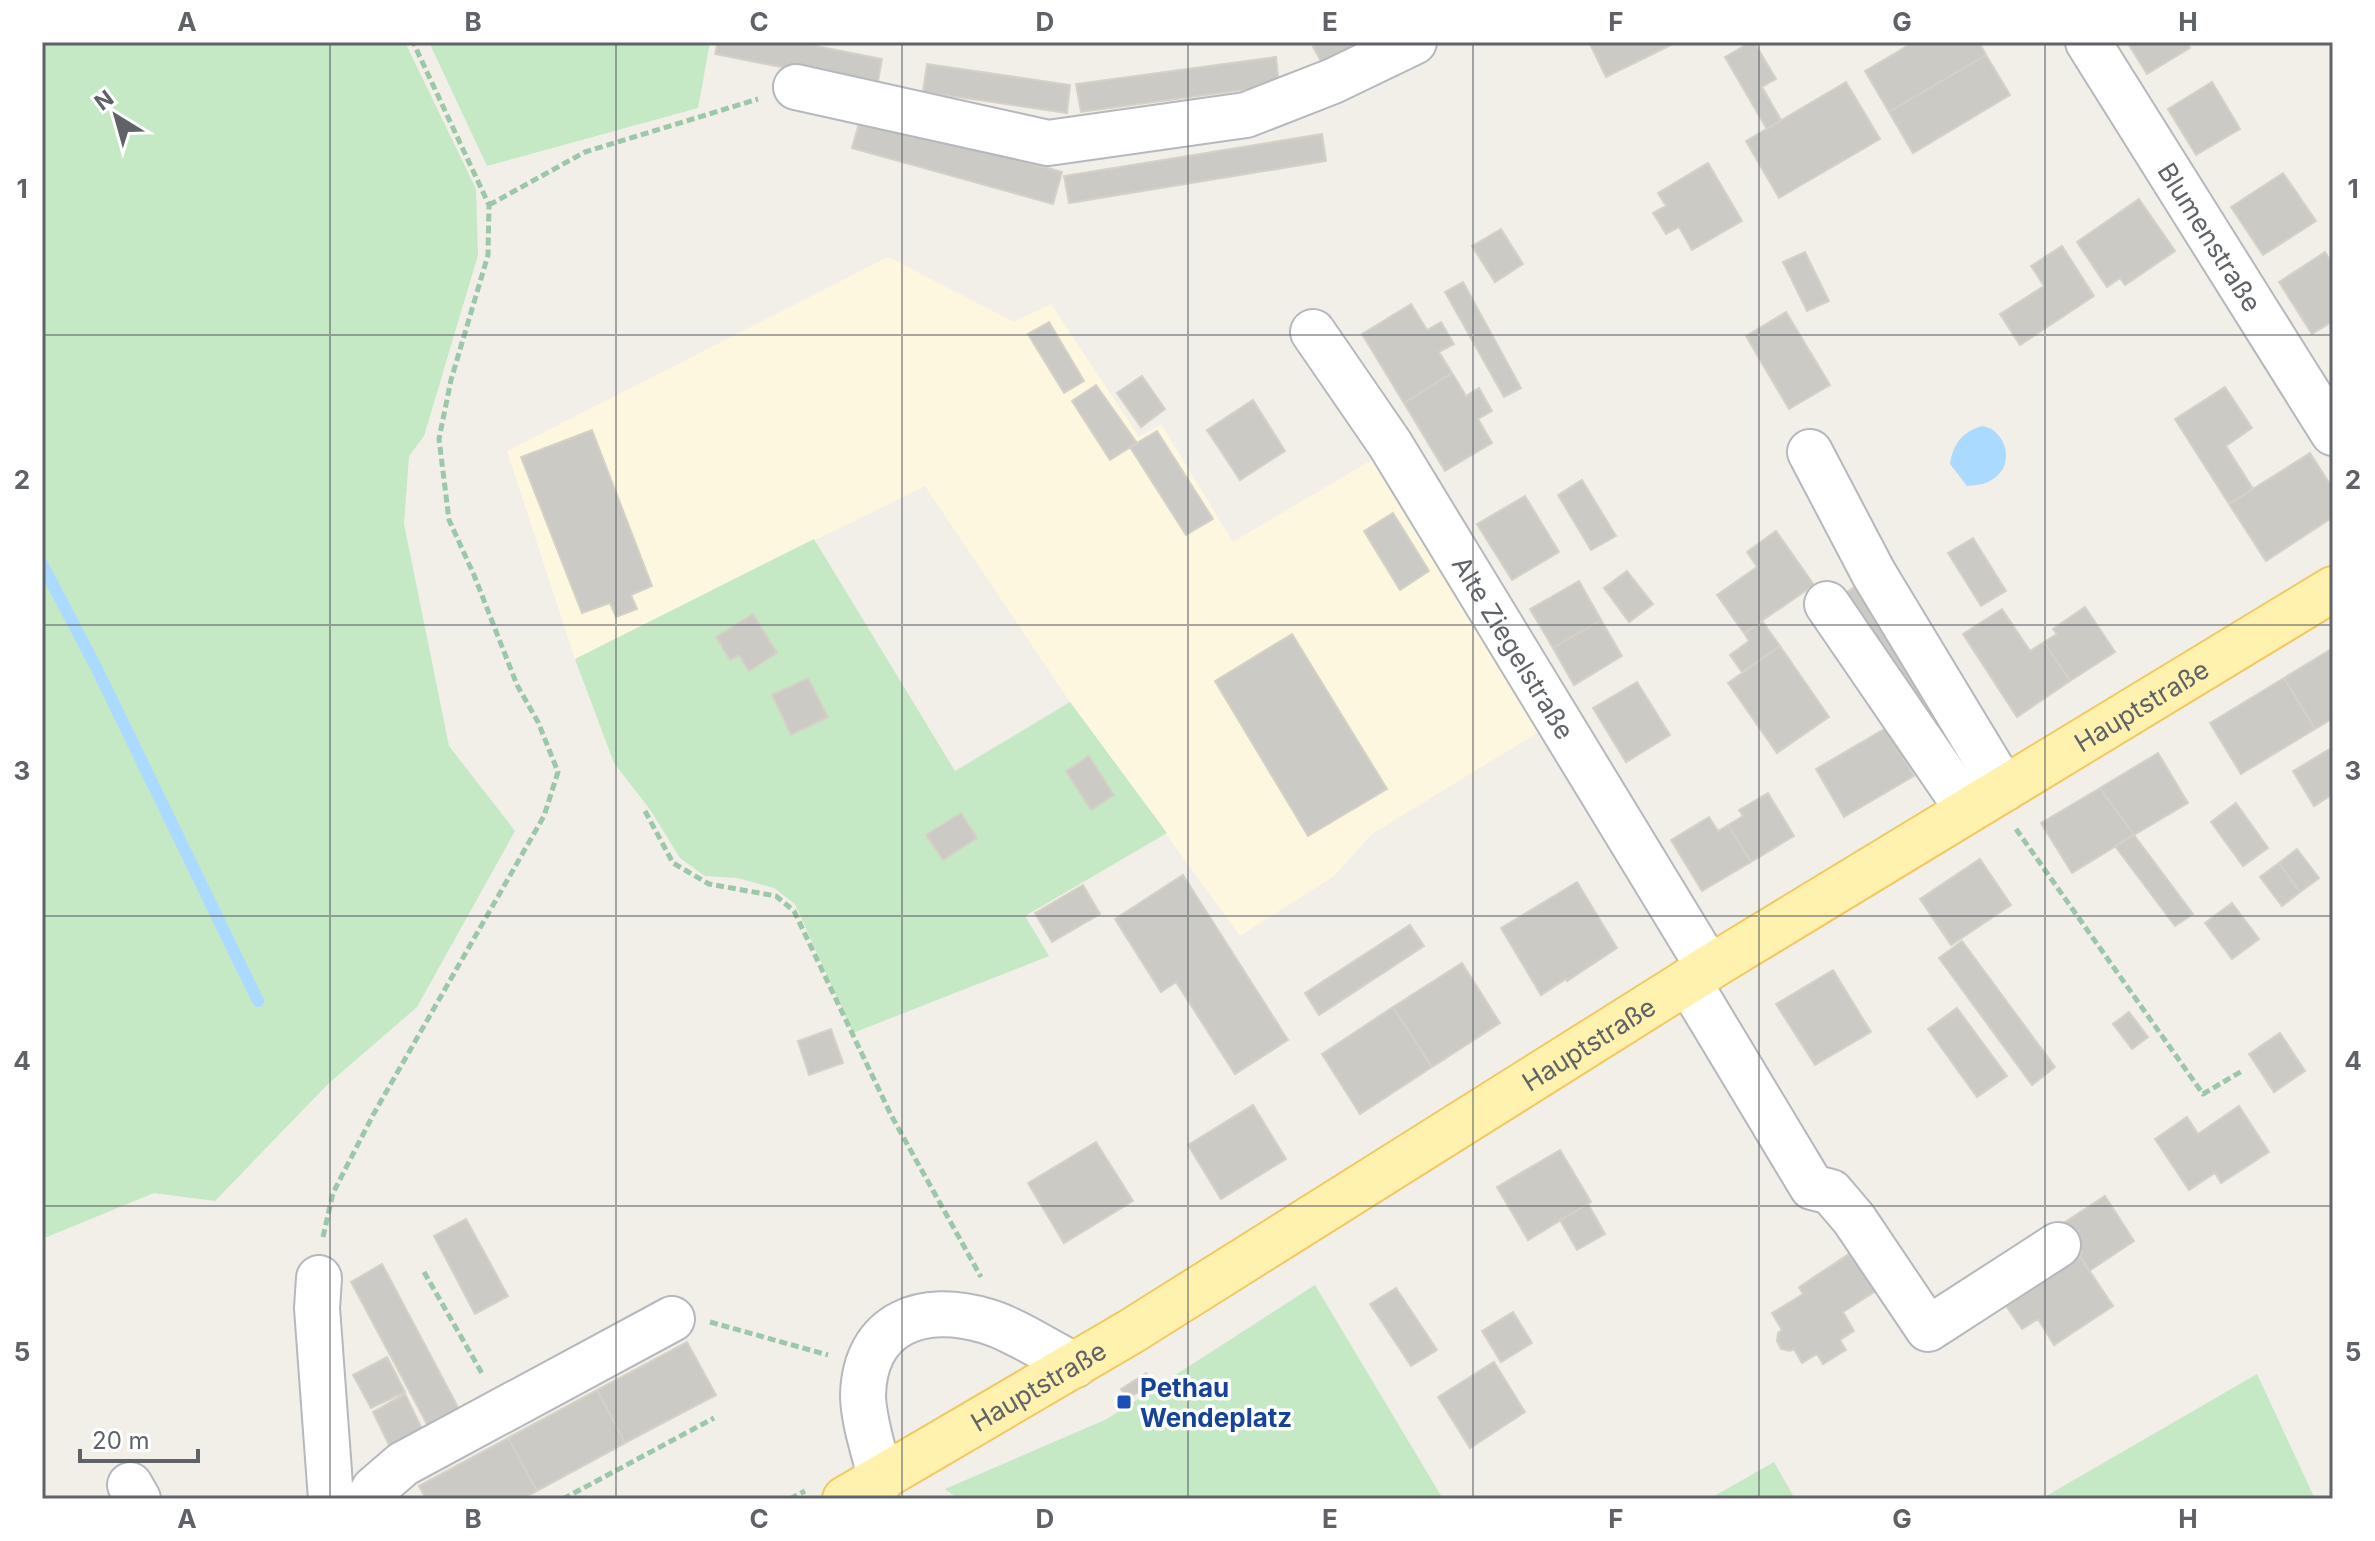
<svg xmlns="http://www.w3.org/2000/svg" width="2375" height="1541" font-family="Inter,sans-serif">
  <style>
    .commercial { fill: #fef7e0 }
    .green { fill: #c5e8c5 }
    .water { fill: #aadaff }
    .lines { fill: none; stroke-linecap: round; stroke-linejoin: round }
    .stream { stroke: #aadaff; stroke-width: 12 }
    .building { fill: #cccac5; stroke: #d6d1c6; stroke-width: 2 }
    .minor-casing { stroke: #b5b8bc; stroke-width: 48 }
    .major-casing { stroke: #f2c960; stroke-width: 48 }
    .path { stroke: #9cc7a9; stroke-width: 5; stroke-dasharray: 8 4; stroke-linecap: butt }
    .minor { stroke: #fff; stroke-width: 44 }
    .major { stroke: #fff2af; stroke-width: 44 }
    .grid { fill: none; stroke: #5f6368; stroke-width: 2; stroke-opacity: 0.55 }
    .transit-dot { fill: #1a4fb4; stroke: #fff; stroke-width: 3 }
    .labels { text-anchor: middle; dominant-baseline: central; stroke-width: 7; stroke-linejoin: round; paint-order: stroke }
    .street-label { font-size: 26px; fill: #5f6368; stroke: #fff }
    .transit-label { font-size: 26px; font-weight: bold; fill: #164399; stroke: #fff; text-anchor: start }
    .neatline { fill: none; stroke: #5f6368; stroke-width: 3 }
    .grid-label { font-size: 26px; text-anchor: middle; font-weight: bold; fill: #5f6368 }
  </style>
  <rect width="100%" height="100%" fill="#f1efe8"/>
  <path class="commercial" d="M888,257L1014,322L1051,304L1139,437L1161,424L1233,542L1380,455L1550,725L1372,834L1334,876L1240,936L1070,702L925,486L575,659L507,451Z"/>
  <path class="green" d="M42,42H405L476,189L478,255L424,436L409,456L404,524L449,746L515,831L417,1007L328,1084L215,1201L154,1193L42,1239Z
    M429,42H710L698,108L487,166Z
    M814,539L955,771L1070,702L1167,833L1025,916L1049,956L853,1033L795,904L774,888L737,878L705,876L680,858L649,808L614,763L575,659Z
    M1315,1285L1443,1499H958L945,1489L1107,1419Z
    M2257,1374L2315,1499H2041Z
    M1774,1462L1795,1499H1709Z"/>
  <path class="water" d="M1982,426C2004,429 2015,460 1997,476C1988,484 1979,485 1967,486L1950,464C1953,444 1962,432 1982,426Z"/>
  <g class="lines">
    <path class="stream" d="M42,564L96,667L258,1001"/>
  </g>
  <path class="building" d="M718,42H796L882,59L877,86L715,54Z
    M1323,42H1379L1327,72L1313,47Z
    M1589,42H1672L1673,44L1606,77Z
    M1751,42H1754L1776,79L1762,87L1781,120L1767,129L1725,57Z
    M1914,42H1979L1986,55L1889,112L1865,71Z
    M2127,42H2186L2190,48L2147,74Z
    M1986,55L2010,95L1913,153L1889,112Z
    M1276,57L1279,85L1081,112L1076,84Z
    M927,64L1070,85L1067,113L923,92Z
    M1846,82L1880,139L1779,198L1746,141Z
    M2212,82L2240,129L2196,155L2168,109Z
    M861,116L1062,172L1053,204L852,148Z
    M1322,134L1326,161L1069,203L1064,176Z
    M1708,163L1742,221L1692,250L1679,227L1666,234L1653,213L1666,206L1658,193Z
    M2283,173L2316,221L2263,255L2231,207Z
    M2139,199L2175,251L2125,285L2120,278L2107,287L2077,242Z
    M1501,229L1523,264L1495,282L1472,246Z
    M2062,246L2094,296L2020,345L2000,314L2044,286L2031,266Z
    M1805,252L1829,301L1807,311L1783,262Z
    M2325,252L2333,265V321L2312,334L2279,282Z
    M1463,282L1521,388L1504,397L1445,292Z
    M1411,304L1427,330L1441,322L1454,344L1439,352L1452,373L1404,403L1362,334Z
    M1786,312L1830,385L1789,409L1746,336Z
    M1049,322L1084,381L1064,393L1028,334Z
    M1452,373L1466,396L1479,388L1492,411L1478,419L1492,443L1445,471L1404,403Z
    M1142,376L1165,409L1141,427L1117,393Z
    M1096,385L1137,443L1110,460L1072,401Z
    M2225,387L2252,428L2226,446L2253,489L2229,504L2175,419Z
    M1253,400L1285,451L1240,480L1207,430Z
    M592,430L652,586L631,595L637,609L616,617L610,603L582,613L521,457Z
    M1157,431L1213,519L1186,535L1130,447Z
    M2310,453L2333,489V517L2266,561L2229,504Z
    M1582,480L1616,536L1591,550L1558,495Z
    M1525,496L1559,552L1512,580L1477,524Z
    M1393,513L1429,571L1400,590L1364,531Z
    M1776,531L1814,585L1744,633L1717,595L1757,567L1747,552Z
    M1973,538L2006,591L1981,606L1948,553Z
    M1627,571L1653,604L1629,622L1604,588Z
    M1579,581L1601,620L1553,648L1530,609Z
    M1860,583L1934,699L1912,713L1839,598Z
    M2085,607L2115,652L2070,681L2044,642L2057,634L2053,629Z
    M2002,609L2030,651L2044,642L2070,681L2017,717L1963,634Z
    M753,614L777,653L749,671L739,655L730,660L716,637Z
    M1601,620L1622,656L1574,685L1553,648Z
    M1762,621L1780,646L1742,672L1730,655L1749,641L1744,633Z
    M1292,634L1387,789L1308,836L1215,681Z
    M1780,646L1829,717L1777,753L1728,683Z
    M2333,648V718L2315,729L2284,678Z
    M808,678L828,717L791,735L772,695Z
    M2284,678L2315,729L2241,774L2210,723Z
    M1637,682L1670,735L1626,762L1593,708Z
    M1886,728L1914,776L1844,817L1816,769Z
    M2333,747V794L2314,806L2293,771Z
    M2158,753L2188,803L2134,835L2100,788Z
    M1089,756L1114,795L1091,810L1066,771Z
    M2100,788L2134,835L2072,873L2041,823Z
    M1768,793L1794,836L1751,862L1728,825L1743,816L1739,810Z
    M2236,803L2268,848L2243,866L2211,822Z
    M961,813L977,838L943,860L926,835Z
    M1709,817L1718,831L1728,825L1751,862L1702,891L1671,840Z
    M2134,835L2193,914L2175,926L2115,846Z
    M2297,849L2319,878L2300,892L2279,863Z
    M1980,859L2011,905L1951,945L1920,899Z
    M2279,863L2300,892L2282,906L2260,877Z
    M1183,875L1288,1040L1235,1074L1176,982L1161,992L1115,919Z
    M1577,882L1617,948L1567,981L1566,979L1541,995L1501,928Z
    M1083,885L1100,914L1052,942L1035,913Z
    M2232,903L2259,939L2232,959L2205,923Z
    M1410,925L1424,946L1319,1015L1305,993Z
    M1962,941L2055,1067L2032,1085L1939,958Z
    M1462,963L1500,1023L1432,1067L1393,1007Z
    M1833,970L1871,1032L1815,1065L1776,1004Z
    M1393,1007L1432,1067L1360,1114L1322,1054Z
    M1957,1008L2007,1076L1977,1097L1928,1029Z
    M2129,1012L2148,1037L2132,1049L2113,1024Z
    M831,1029L843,1063L809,1075L798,1041Z
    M2280,1033L2305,1071L2274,1092L2249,1054Z
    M1253,1105L1286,1159L1221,1199L1188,1145Z
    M2239,1106L2269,1152L2221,1183L2215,1173L2189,1190L2155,1139L2187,1117L2198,1134Z
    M1096,1142L1133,1201L1064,1243L1028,1183Z
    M1560,1150L1591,1202L1528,1240L1497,1187Z
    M2105,1196L2134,1241L2089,1271L2079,1255L2082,1253L2062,1224Z
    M1588,1204L1605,1234L1577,1250L1560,1220Z
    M466,1219L508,1296L475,1314L434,1236Z
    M1852,1252L1876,1291L1843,1312L1854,1331L1840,1340L1846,1350L1823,1364L1817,1354L1802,1363L1794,1349L1790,1351L1781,1349L1777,1341L1778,1333L1782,1330L1772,1313L1803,1294L1799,1287Z
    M2079,1255L2113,1306L2054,1345L2038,1319L2022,1329L2004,1303Z
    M382,1264L459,1409L428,1426L351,1282Z
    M1396,1288L1437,1350L1411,1366L1370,1304Z
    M1513,1312L1532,1343L1501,1362L1482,1331Z
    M687,1342L716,1395L625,1443L597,1390Z
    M387,1357L405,1392L371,1408L353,1375Z
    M1494,1362L1525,1412L1470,1448L1438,1397Z
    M1146,1373L1153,1383L1127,1399L1121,1389Z
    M597,1390L625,1443L537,1491L508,1438Z
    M405,1394L422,1429L389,1445L373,1412Z
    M508,1438L537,1491L522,1499H426L419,1486Z"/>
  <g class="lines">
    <g class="minor-casing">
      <g id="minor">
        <path id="s1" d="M2088,42L2333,433"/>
        <path d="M796,87L1048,143L1246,115L1333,81L1414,42"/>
        <path id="s2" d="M1313,332L1390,444L1709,968"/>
        <path d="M1810,452L1874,574L2004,789"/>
        <path d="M1827,604L1968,810"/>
        <path d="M1688,981L1812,1187L1831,1192L1854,1219L1928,1329L2058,1245"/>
        <path d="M319,1278L317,1308L331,1499"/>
        <path d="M881,1480C875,1455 863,1420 863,1395C865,1322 923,1302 986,1321C1012,1328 1050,1353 1075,1365"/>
        <path d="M130,1485L138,1499"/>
        <path d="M368,1499L374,1489L403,1464L672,1319"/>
      </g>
    </g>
    <g class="major-casing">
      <g id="major">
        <path id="s3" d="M845,1499L1130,1332L1709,968L2333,589"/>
      </g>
    </g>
    <path class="path" d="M489,205L585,152L758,99
      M645,811L673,863L709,884L776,896L794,911L891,1115L981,1277
      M2016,829L2203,1094L2242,1071
      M323,1237L333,1193L373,1115L544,816L558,772L538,722L517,685L474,575L449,520L439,439L451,380L488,255L489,205L413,42
      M424,1272L483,1375
      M710,1322L828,1355
      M563,1499L714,1418
      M790,1499L805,1491"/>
    <use href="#minor" class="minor"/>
    <use href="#major" class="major"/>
  </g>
  <path class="grid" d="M330,42V1499M616,42V1499M902,42V1499M1188,42V1499M1473,42V1499M1759,42V1499M2045,42V1499M42,335H2333M42,625H2333M42,916H2333M42,1206H2333"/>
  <rect class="transit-dot" x="1116" y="1394" width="16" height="16" rx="4"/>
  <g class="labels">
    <g class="street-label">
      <text stroke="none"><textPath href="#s1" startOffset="230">Blumenstraße</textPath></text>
      <text stroke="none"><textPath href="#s2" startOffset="374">Alte Ziegelstraße</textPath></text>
      <text stroke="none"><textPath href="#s3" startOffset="1520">Hauptstraße</textPath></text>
      <text stroke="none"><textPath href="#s3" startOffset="872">Hauptstraße</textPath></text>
      <text stroke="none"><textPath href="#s3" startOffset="224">Hauptstraße</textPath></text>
    </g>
    <g class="transit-label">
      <text x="1140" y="1387">Pethau<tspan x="1140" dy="30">Wendeplatz</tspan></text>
    </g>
  </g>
  <rect width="2375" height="1541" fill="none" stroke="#ffffff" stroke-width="88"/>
  <g transform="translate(116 116) rotate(323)" stroke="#ffffff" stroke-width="6" paint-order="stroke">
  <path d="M0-6L14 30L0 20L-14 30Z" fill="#5f6368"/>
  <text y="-12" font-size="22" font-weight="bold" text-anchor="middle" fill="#5f6368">N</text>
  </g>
  <path d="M80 1449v12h118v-12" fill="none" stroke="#5f6368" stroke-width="4"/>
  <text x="92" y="1449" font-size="24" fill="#5f6368" stroke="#ffffff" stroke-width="6" paint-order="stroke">20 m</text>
  <rect x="44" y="44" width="2287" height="1453" class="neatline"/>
  <g class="grid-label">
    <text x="187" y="31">A</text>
    <text x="473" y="31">B</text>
    <text x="759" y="31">C</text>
    <text x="1045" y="31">D</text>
    <text x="1330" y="31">E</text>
    <text x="1616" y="31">F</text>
    <text x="1902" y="31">G</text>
    <text x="2188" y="31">H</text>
    <text x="22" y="198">1</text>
    <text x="2353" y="198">1</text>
    <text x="22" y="489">2</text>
    <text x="2353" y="489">2</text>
    <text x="22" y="780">3</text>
    <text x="2353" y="780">3</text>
    <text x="22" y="1070">4</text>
    <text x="2353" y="1070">4</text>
    <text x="22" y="1361">5</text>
    <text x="2353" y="1361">5</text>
    <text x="187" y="1528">A</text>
    <text x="473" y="1528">B</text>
    <text x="759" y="1528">C</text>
    <text x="1045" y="1528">D</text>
    <text x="1330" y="1528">E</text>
    <text x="1616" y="1528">F</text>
    <text x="1902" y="1528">G</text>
    <text x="2188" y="1528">H</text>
  </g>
</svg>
